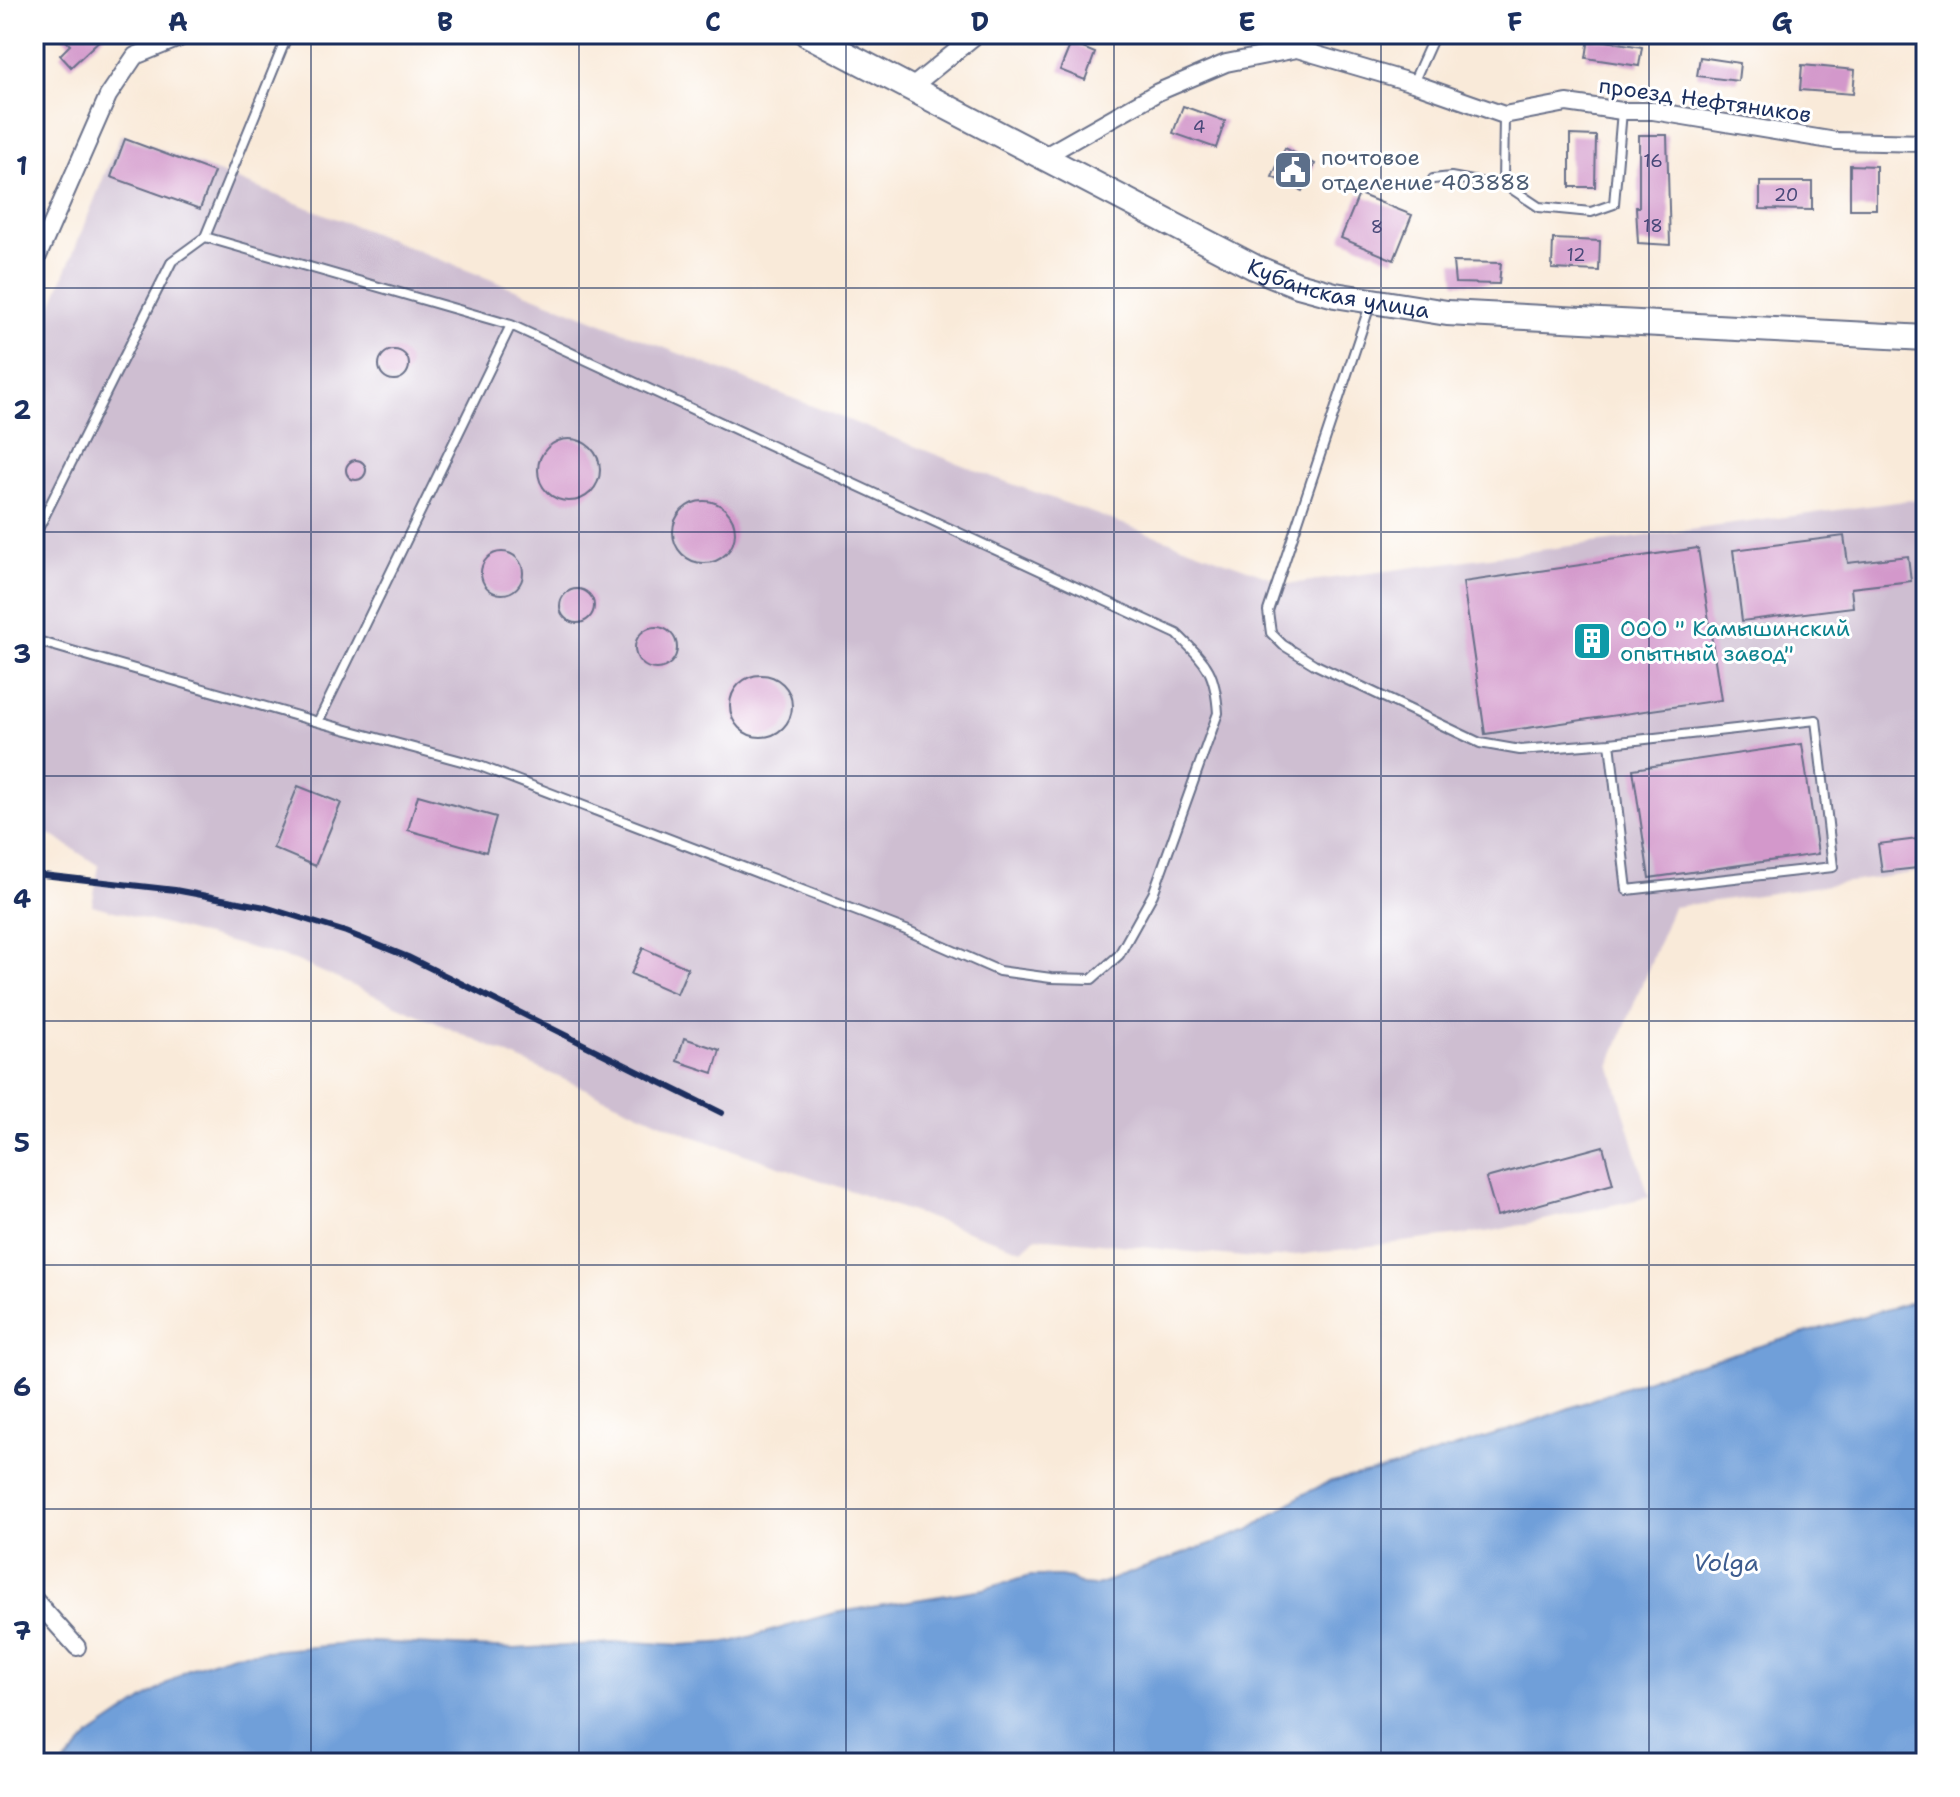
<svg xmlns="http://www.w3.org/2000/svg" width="1960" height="1797" font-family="'Shantell Sans',sans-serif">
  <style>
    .industrial { fill: #cebed1 }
    .water { fill: #709fd9; stroke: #46679c; stroke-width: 2 }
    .building { fill: #d398cb }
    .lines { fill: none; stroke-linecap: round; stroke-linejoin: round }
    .lane-casing { stroke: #697089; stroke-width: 12 }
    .street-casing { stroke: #697089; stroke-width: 20 }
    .secondary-casing { stroke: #697089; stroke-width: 28 }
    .lane { stroke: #fff; stroke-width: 8 }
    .street { stroke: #fff; stroke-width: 16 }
    .secondary { stroke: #fff; stroke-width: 24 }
    .rail { stroke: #1b2f5e; stroke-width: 6 }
    .grid { fill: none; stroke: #1b2f5e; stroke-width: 2; stroke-opacity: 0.55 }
    .labels { text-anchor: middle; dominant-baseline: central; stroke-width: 6; stroke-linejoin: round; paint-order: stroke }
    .number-label { font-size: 18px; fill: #494979 }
    .street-label { font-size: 22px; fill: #1b2f5e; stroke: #fff }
    .service-label { font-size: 22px; fill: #4e5e75; stroke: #fff; text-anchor: start }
    .culture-label { font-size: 22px; fill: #0d838f; stroke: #fff; text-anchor: start }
    .water-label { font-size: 24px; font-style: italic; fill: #3d5c8f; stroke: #fff }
    .neatline { fill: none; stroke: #1b2f5e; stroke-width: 3 }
    .grid-label { font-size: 26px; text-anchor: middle; font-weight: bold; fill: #1b2f5e }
  </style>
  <rect width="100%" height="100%" fill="#fff"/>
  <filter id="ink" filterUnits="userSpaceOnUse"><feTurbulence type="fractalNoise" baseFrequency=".0125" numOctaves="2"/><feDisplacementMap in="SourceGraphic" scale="16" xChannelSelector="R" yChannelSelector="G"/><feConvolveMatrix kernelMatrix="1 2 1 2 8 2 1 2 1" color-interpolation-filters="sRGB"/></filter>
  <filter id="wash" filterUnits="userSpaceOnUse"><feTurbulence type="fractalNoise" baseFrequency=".006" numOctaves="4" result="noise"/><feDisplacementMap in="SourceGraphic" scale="32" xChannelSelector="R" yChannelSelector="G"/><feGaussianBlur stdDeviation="1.8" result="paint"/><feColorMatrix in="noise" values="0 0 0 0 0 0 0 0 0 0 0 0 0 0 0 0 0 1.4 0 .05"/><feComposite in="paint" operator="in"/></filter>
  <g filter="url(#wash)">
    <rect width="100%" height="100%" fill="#f9ead9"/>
    <path class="industrial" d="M121,134L993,477L1289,584L1926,498V871L1673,907L1610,1064L1649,1197L1493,1231L1264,1259L1037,1237L1022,1250L689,1135L295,960L92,905L99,866L34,824V350Z"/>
    <path class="water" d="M1926,1298V1763H65L90,1736L189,1669L233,1654L371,1642L515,1649L633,1642L682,1645L732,1642L834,1613L984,1589L1030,1576H1060L1071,1578L1082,1585L1094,1586L1249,1530L1302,1495L1331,1481L1392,1468L1518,1427L1656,1376Z"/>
    <g id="blocks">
      <path class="building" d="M60,34H106L71,67L60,55L70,45Z
        M1589,38L1642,47L1639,66L1586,58Z
        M1071,43L1095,53L1085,80L1060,70Z
        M1700,57L1740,63L1738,81L1697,76Z
        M1802,65L1855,70L1853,94L1800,90Z
        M1183,106L1225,121L1216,148L1173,133Z
        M1570,135L1596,136L1595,187H1570Z
        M1639,135H1667L1670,245L1638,243L1636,207H1639Z
        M125,139L214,172L200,209L111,177Z
        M1285,148L1315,164L1302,191L1272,177Z
        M1850,165L1876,166V209H1850Z
        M1760,182H1812V210L1760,209Z
        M1359,194L1412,215L1394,260L1341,238Z
        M1553,239L1600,241L1599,271L1552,269Z
        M1453,262L1501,263L1499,284L1455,283Z
        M379 365a15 15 0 1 1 30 0a15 15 0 1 1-30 0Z
        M538 470a31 31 0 1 1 62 0a31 31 0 1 1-62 0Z
        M346 470a10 10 0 1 1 20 0a10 10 0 1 1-20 0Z
        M673 532a31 31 0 1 1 62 0a31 31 0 1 1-62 0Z
        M1844,536L1848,563L1908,556L1911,581L1851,588L1853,607L1742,621L1733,550Z
        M1698,548L1721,700L1485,734L1463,582Z
        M481 573a21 21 0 1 1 42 0a21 21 0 1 1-42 0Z
        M560 606a17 17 0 1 1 34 0a17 17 0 1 1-34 0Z
        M635 648a21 21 0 1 1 42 0a21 21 0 1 1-42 0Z
        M730 706a31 31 0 1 1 62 0a31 31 0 1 1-62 0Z
        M1802,744L1818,854L1649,878L1633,769Z
        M298,786L341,803L315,866L273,848Z
        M418,795L496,817L486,852L408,830Z
        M1926,838V867L1882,872L1878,844Z
        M643,948L688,968L677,994L631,974Z
        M684,1038L720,1050L713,1073L677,1061Z
        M1603,1146L1613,1184L1497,1216L1486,1178Z"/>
    </g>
  </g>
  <g filter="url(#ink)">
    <use href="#blocks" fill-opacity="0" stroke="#697089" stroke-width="2"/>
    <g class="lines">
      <g class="lane-casing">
        <path id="lane" d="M1413,83L1435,34
          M1433,179L1451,177L1489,184L1503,183L1539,207L1591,212L1614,204L1622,111
          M1503,183L1504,116
          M1370,305L1268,611L1271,633L1283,645L1314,664L1480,743L1520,750L1610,743L1816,720L1833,867L1627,890L1610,743
          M34,537L172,261L205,237L288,34
          M34,640L318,722L511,325L205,237
          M318,722L480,766L906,930L999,971L1051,978L1092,979L1119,955L1153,894L1218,713C1215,670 1207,664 1177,634L511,325"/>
      </g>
      <g class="street-casing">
        <path id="street" d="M1284,34L1297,49
          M34,35L35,34
          M912,87L977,34
          M1045,156L1158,92L1226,63L1297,49L1413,83L1504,115L1567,103L1622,111H1653L1836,141L1926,143
          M34,265L108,96L135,56L189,34
          M34,1599L77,1647"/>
      </g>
      <g class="secondary-casing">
        <g id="secondary">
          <path id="s1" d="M807,34L1254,267L1298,285L1335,295L1447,313L1926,338"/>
        </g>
      </g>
      <use href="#lane" class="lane"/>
      <use href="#street" class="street"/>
      <use href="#secondary" class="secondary"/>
      <path class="rail" d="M34,874L175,890L265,907L346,932L408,957L722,1113"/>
    </g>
  </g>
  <path class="grid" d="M311,34V1763M579,34V1763M846,34V1763M1114,34V1763M1381,34V1763M1649,34V1763M34,288H1926M34,532H1926M34,776H1926M34,1021H1926M34,1265H1926M34,1509H1926"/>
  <defs>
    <g id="civic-square" transform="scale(2)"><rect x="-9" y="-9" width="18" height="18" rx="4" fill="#5c6f8a" stroke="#fff"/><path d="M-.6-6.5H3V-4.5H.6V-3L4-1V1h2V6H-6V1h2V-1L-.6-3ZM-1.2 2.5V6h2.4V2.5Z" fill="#fff"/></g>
    <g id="building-square" transform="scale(2)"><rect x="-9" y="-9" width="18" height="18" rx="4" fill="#0f9aa8" stroke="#fff"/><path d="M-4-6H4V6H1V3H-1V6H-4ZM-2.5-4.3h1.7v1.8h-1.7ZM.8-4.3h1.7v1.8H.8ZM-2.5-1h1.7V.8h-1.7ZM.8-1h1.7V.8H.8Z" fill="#fff"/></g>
  </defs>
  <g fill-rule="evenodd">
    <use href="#civic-square" x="1293" y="170"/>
    <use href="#building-square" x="1592" y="641"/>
  </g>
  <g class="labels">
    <g class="number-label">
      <text x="1199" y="127">4</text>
      <text x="1653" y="161">16</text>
      <text x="1786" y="195">20</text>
      <text x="1653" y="226">18</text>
      <text x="1377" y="227">8</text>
      <text x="1576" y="255">12</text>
    </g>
    <g class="street-label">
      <text transform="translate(1705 100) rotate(8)">проезд Нефтяников</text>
      <text stroke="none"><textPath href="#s1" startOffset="592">Кубанская улица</textPath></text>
    </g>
    <g class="service-label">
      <text x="1321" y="157">почтовое<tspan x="1321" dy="25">отделение 403888</tspan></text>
    </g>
    <g class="culture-label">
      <text x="1620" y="628">ООО " Камышинский<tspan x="1620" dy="25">опытный завод"</tspan></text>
    </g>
    <g class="water-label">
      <text x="1726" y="1563">Volga</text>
    </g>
  </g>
  <rect width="1960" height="1797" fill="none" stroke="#fff" stroke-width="88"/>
  <rect x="44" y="44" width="1872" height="1709" class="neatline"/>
  <g class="grid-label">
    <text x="178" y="31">A</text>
    <text x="445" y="31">B</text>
    <text x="713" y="31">C</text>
    <text x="980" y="31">D</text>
    <text x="1247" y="31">E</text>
    <text x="1515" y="31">F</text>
    <text x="1782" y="31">G</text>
    <text x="22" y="175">1</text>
    <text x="22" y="419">2</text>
    <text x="22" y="663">3</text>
    <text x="22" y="908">4</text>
    <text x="22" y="1152">5</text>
    <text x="22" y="1396">6</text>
    <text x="22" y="1640">7</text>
  </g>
</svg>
